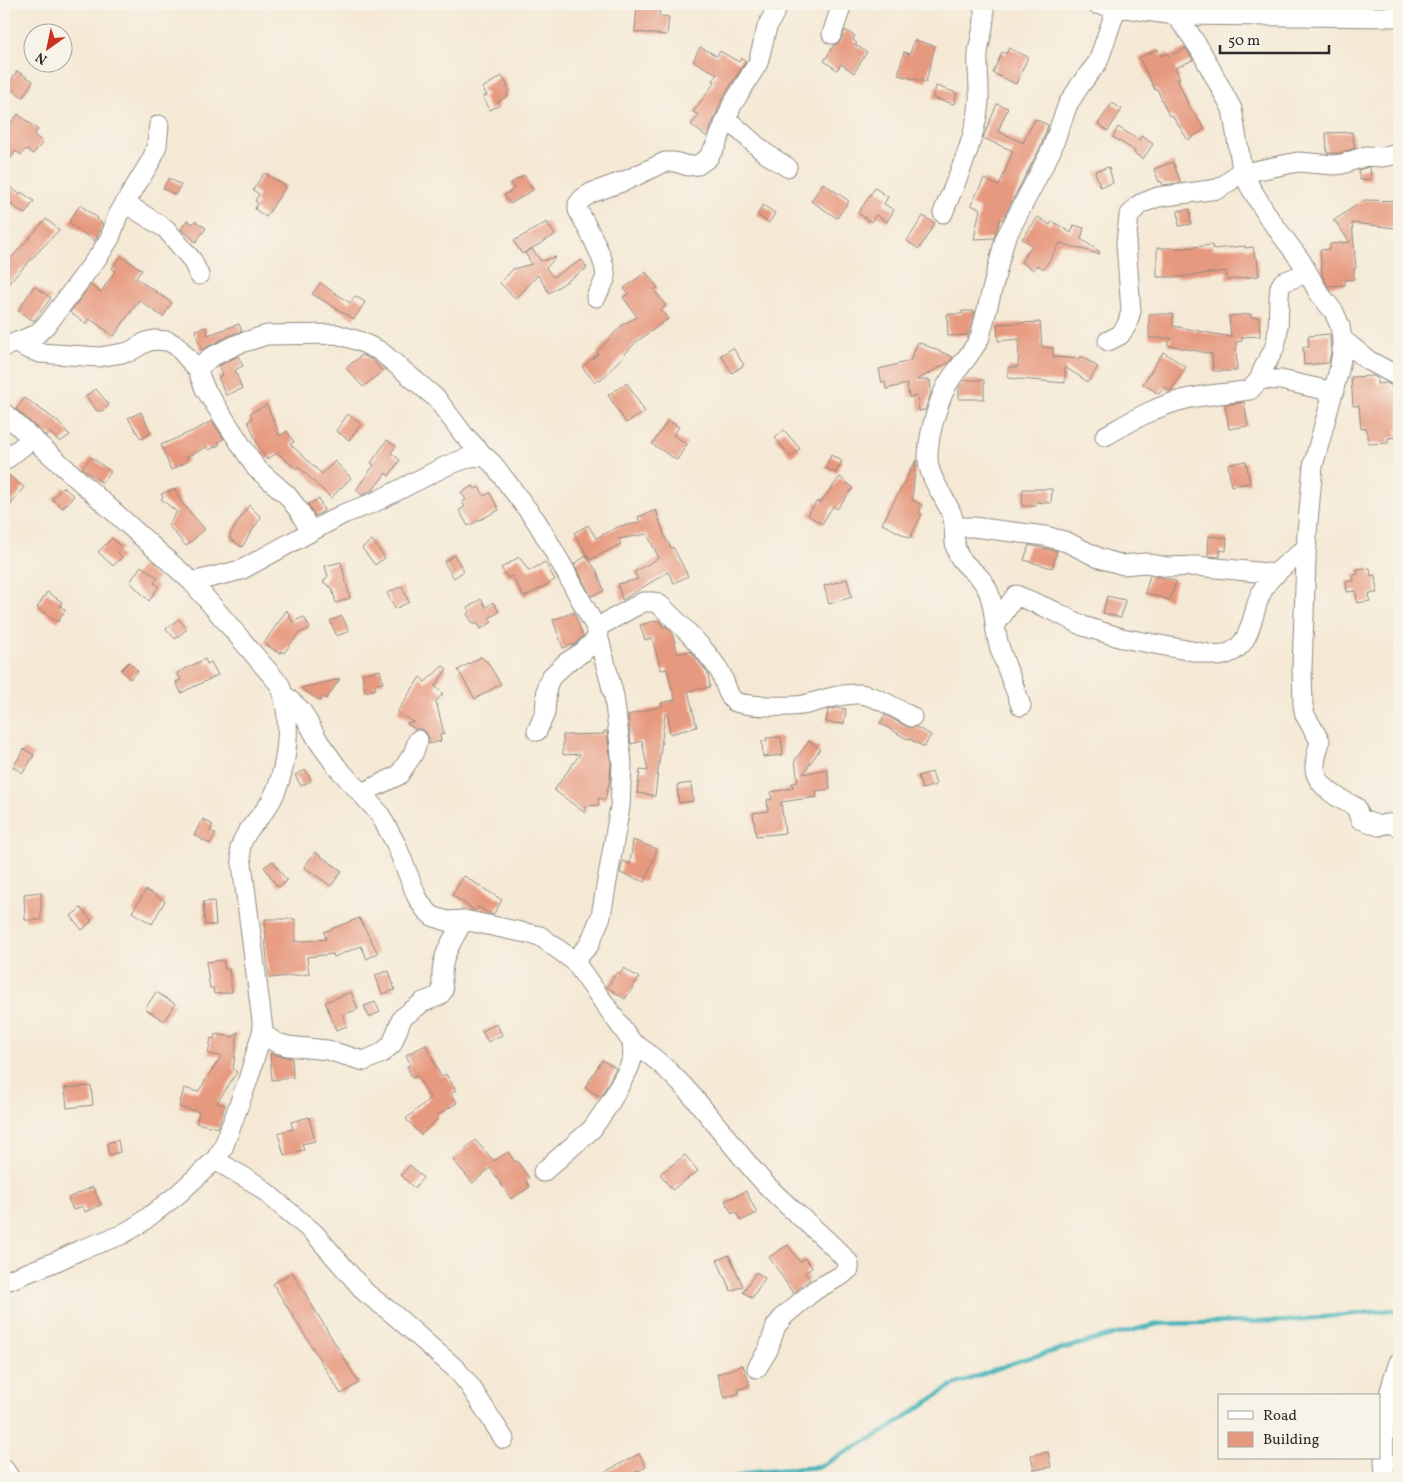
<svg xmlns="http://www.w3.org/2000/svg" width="1403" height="1482" font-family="Vollkorn,serif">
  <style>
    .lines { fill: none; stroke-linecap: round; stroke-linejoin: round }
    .stream { stroke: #42b3b9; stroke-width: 4.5 }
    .building { fill: #e7997f }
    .minor-casing { stroke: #908a80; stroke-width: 21 }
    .minor { stroke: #fff; stroke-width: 19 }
  </style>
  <rect width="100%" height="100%" fill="#f7f3e8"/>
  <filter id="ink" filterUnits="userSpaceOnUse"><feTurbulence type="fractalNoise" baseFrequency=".02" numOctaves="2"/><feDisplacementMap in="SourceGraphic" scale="10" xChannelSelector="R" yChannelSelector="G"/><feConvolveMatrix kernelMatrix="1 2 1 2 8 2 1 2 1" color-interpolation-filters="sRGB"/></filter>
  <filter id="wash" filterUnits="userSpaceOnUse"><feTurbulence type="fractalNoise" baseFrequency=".0096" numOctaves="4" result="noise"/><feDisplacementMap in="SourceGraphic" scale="20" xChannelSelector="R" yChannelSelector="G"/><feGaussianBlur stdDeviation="1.12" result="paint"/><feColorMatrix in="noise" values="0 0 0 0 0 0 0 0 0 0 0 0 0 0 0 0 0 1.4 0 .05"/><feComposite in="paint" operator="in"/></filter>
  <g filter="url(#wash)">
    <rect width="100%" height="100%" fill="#f5e9d5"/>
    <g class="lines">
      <path class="stream" d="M734,1478L755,1472L819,1467L885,1431L951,1386L1021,1360L1105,1337L1158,1324L1287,1321L1392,1310L1399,1313"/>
    </g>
    <g id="blocks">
      <path class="building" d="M637,4H660L659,16L669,17L667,35L635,32Z
        M845,30L855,36L853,40L857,43L855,45L867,52L854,73L841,64L837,70L824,61L834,45L840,42Z
        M914,40L935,46L926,82L898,75L904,52L910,54Z
        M700,47L717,56L720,51L739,62L741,58L746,61L722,99L707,137L691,125L699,115L693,112L715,82L713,81L717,74L693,61Z
        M1009,48L1028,57L1016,84L993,73L1002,52L1006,54Z
        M1186,48L1193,60L1175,68L1180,78L1177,79L1189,106L1205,129L1188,140L1172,115L1169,116L1157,89L1155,90L1139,58L1158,49L1161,56L1167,53L1169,56Z
        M17,71L33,81L23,97L7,87Z
        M502,76L508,86L507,88L509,91L507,93L508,96L498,102L500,105L490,110L483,97L487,95L482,88Z
        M936,86L957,93L954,104L933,98Z
        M1112,103L1122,109L1108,131L1098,124Z
        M997,104L1008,108L998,131L1023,143L1035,119L1048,125L1041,146L1002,220L1000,219L994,238L974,239L980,209L971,205L984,179L999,186L1013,151L983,138Z
        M18,114L38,130L34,135L43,142L33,154L26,149L21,155L16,151L4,168V132Z
        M1118,127L1139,140L1142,136L1153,144L1143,159L1134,153L1135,151L1113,137Z
        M1352,132L1355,148L1340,153H1327L1326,133Z
        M1173,162L1181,183L1163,185L1161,181L1159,182L1154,169Z
        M1109,167L1113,183L1100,187L1095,171Z
        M1368,167H1370L1371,179L1360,180L1358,170Z
        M264,173L286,186L266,217L255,209L258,203L255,201L259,194L253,190Z
        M524,175L533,190L510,204L504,195L514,189L511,183Z
        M169,178L181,185L175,195L163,188Z
        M4,183L20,194L21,192L34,201L25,214L4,200Z
        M823,183L849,201L837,218L811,201Z
        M875,188L888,197L884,204L894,210L887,222L876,215L871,222L858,213Z
        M1364,200L1399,201V226H1396V228L1352,223L1356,268L1354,269V279L1345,280V285L1328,286L1322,275L1320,250L1330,249V244L1350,242L1335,221H1333Z
        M80,205L98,218L97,219L103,224L95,241L74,227L69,222Z
        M763,205L775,213L769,223L757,215Z
        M1190,209L1191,224L1179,226L1178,211Z
        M923,216L935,223L919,249L907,241Z
        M1038,217L1050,225L1052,221L1071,233L1074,225L1084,228L1081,239L1100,252L1099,254L1060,243L1044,269L1037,265L1034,270L1021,262L1032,245L1022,239Z
        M46,219L59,230L4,288V266Z
        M187,220L193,224L195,221L206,228L196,242L181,229Z
        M547,222L555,235L522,254L514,241Z
        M1212,245L1213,249L1245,246V248L1253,247L1255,258H1257L1259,276L1227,280L1226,271L1178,277H1157V248H1185Z
        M532,249L541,261L556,257L546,268L553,277L582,260L587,268L549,293L538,275L516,299L500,283L513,269L532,264L525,253Z
        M121,256L142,270L136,278L172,303L163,317L139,300L114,336L90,319L86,324L70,312L91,285L101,292L115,271L112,268Z
        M646,272L658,288L654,290L666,306L661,310L668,319L636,342L600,381L599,379L595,382L582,367L598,354L597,352L622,325L637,317L623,297L628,294L624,288Z
        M320,283L350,303L355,296L365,302L354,319L312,294Z
        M34,286L51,298L34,321L18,311Z
        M962,311H975L968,335L948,336L947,314H962Z
        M1149,314H1173V326L1231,337L1229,316L1251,314V317H1259L1260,336L1242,337V341L1236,342L1237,371H1213L1212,354L1167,345L1172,338H1149Z
        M1040,322L1042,347L1053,348V357L1079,359L1081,356L1098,367L1088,382L1065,367V383L1008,378V367H1018L1019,339L998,341L997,324Z
        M239,324L242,331L233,334L201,350L195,330L206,327L208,335Z
        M1330,334L1331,352L1329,363L1304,365L1303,347H1309L1308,336Z
        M918,342L953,357L949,362L917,380H930L931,393L925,410L919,411L917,396L909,397L907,384L886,389L885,382L882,383L879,369L910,361Z
        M733,348L744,365L732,373L721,355Z
        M1163,352L1186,367L1171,391L1164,387L1159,394L1143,384Z
        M362,355L373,360L382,371L363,387L346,368Z
        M238,356L243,366L235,370L242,389L226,395L218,377L223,375L219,366Z
        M1373,376L1377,378V384L1387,383L1392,386V391L1399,390V429H1396L1397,437L1388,438V443L1368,444L1366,428L1361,429L1359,406H1353L1351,377Z
        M964,380H984V399H959V388Z
        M627,383L645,412L626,423L608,395Z
        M96,389L109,405L102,411H97L86,396Z
        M25,398L57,421L70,435L60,442L49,432L46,436L16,409Z
        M1244,402L1248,426L1229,429L1225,405Z
        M267,405L280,436L287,431L294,442L290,444L322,474L335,461L351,478L331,498L298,466L296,469L278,453L266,459L258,445L248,421L252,419L250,413Z
        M141,412L151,433L141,439L128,418Z
        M348,414L361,424L349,440L336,431Z
        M668,420L679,427L673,435L687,444L677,460L652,444Z
        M212,421L224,439L218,442L219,445L209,450L207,447L186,457L188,461L171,470L161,445L195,430Z
        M784,430L800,449L791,457L775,438Z
        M387,440L396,446L391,453L400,460L389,476L386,473L373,490L362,495L356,490L374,465L371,463Z
        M831,455L842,461L836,473L825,468Z
        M91,457L111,472L102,483L82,468Z
        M916,460L912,500L922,505L919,513L922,514L910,538L882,524Z
        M1246,461L1250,483L1231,486L1228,464Z
        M4,472L24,487L4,514Z
        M840,477L853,488L837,509L833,506L822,524L808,515L817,501L820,503Z
        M473,486L475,489L479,487L484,496L490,493L499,510L468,526L459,510L465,507L462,502L466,500L461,492Z
        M63,487L74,496L63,508L52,499Z
        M175,489L181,502L205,529L186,546L168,525L177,512L161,499L163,497L161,494Z
        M1023,489H1052L1051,503L1036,502V506H1022Z
        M319,499L324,511L315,516L308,504Z
        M249,505L261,517L242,547L230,539V534Z
        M656,510L665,537L671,548L673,547L688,576L674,583L668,572L622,600L618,584L638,579L634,572L659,558L647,534L618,539L621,544L590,560L574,533L588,525L596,538L620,526L640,523L638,517Z
        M1209,536L1227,538L1226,551L1220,550V557L1208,556Z
        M112,538L122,548L118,553L122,557L113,566L98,552Z
        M372,540L385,558L375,565L362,548Z
        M1029,545L1057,551L1052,568L1024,560Z
        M454,555L464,571L454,578L444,562Z
        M586,556L597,571L604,591L591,596L574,564Z
        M519,557L529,571L545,562L555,580L524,597L512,576L508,578L501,568Z
        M341,562L350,598L336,603L332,588L323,582L328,576L325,566Z
        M141,566L158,578L154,583L159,586L149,601L130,582Z
        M1370,568L1371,576L1375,575L1377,593H1369L1370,601L1357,603L1356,591L1347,592L1346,581H1354L1353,575L1358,574L1357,569Z
        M1150,575L1176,581L1170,600L1145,593Z
        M847,579L852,597L829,604L824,586Z
        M402,586L409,602L395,609L387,593Z
        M47,592L62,602L60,606L65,610L58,622L37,608Z
        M1107,596L1125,600L1121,618L1103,613Z
        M481,599L486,607L493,602L499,612L489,618L492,622L481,629L477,623L474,625L467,614L470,612L467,608Z
        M287,610L292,622L304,617L310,628L298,634L284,653L281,651L280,654L264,643Z
        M574,612L583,636L575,644L563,648L553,620Z
        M342,616L349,631L337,636L330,621Z
        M178,619L187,629L175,639L166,629Z
        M659,620L663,627L666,626L672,633L678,654L690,651L704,668L708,673L710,687L688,691L697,727L670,734L668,714H665L655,796H652V795L637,793L640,770L648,771L642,741L631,744L628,715L662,706L661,703L675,700L667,669L661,670L652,638L645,640L640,625Z
        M481,657L488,663L501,684L475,699L458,670Z
        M205,659L207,664L211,662L218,675L181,693L176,682L181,680L177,673Z
        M129,662L138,671L130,679L121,670Z
        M443,666L447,669L435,686L443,694L436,701L444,734L440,735L441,741L429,744V738L426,732L421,729H415L406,723L413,722L397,712L420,677L425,682Z
        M380,670L383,683L375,684L376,689L365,692L362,674Z
        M340,679L326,699L323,697L320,701L301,688Z
        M836,708L846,709L844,724L826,722L828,710Z
        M885,715L907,727H916L931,735L924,747L908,738L907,739L880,723Z
        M604,731H607L611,763L610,779L605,800L598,798L599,805L585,806V813L554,790L580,754L563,755V735L604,734Z
        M781,737L783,755L763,757L762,741H767L766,738Z
        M809,741L820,749L803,774L827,769L830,789L816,791L817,797L781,802L785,833L756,836L753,813L768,811L767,800L772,799L771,792L793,788L792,783L798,782L795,760Z
        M24,749L34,755L23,773L13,767Z
        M306,770L311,781L301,786L295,775Z
        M932,772L936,785L922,789L918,776Z
        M691,783L693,801L679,803L677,785Z
        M203,819L213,825L210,831L216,834L210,844L194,835Z
        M633,840L657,849L645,882L620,873L623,861L630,864Z
        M315,852L342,871L331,886L304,867Z
        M273,861L287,881L278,887L264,867Z
        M464,876L502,900L493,915L478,907L475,911L452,895Z
        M146,890L165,901L152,924L132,912Z
        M41,892V920H25L24,894Z
        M214,901L216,925H205L203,902Z
        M81,908L92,921L82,930L71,916Z
        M359,918L378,953L367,959L361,946L334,957L333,954L307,957L309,974L269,978L265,940H266L265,919H295V942L326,939L324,932Z
        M223,960L225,969H229L232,992L214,994L213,988H210L206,962Z
        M624,968L639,978L625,999L607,987L617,972L620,974Z
        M389,971L395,990L382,994L375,975Z
        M156,992L175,1004L164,1021L145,1009Z
        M351,992L358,1009L343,1015L347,1026L336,1030L325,1002Z
        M375,1002L380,1012L369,1017L364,1006Z
        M497,1024L502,1035L488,1042L482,1031Z
        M238,1031L233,1069L237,1072L217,1103L225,1105L218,1128L196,1123L199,1112L179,1107L184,1088L198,1092L221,1056L208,1054L211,1038L214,1039L215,1034L234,1037Z
        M426,1045L441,1077L446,1074L456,1090L451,1094L457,1103L436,1116L438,1118L421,1135L406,1119L430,1098L417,1076L412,1078L407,1066L411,1065L406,1055Z
        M270,1054L292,1058L293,1078L272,1080Z
        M602,1060L616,1068L601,1097L585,1088Z
        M91,1086L93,1105L67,1108L65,1088Z
        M309,1117L315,1141L302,1144L304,1150L284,1155L278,1133L293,1129L291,1122Z
        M118,1140L120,1152L109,1155L107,1143Z
        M475,1140L494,1161L508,1152L515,1162L517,1161L529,1178L526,1181L530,1187L511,1199L490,1168L473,1183L453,1160Z
        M685,1155L698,1171L672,1190L660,1174Z
        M410,1165L423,1178L414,1188L401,1175Z
        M93,1187L101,1205L85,1212L83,1206L73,1210L68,1198Z
        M746,1191L757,1213L741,1221L736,1212L732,1214L725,1201Z
        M788,1245L800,1262L805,1258L812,1267L805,1273L810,1279L793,1293L769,1257Z
        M729,1255L743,1286L731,1291L717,1260Z
        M292,1272L359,1383L341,1394L273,1284Z
        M756,1272L765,1278L752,1298L743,1292Z
        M743,1365L750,1385L738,1390L739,1393L725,1398L717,1374Z
        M1048,1452L1051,1467L1034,1470L1031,1455Z
        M639,1454L646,1467L625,1478H593Z"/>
    </g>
  </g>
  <g filter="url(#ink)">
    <use href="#blocks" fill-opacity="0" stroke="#908a80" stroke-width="1"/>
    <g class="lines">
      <g class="minor-casing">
        <path id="minor" d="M1096,4L1175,15L1399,17
          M1175,15L1188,31L1201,51L1232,109L1242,169L1249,185L1269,218L1301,261L1319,293L1334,312L1340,326L1342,339V353L1339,370L1313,466L1307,533L1302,668L1303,705L1305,715L1320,741C1318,750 1314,761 1315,769C1317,787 1341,800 1356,807L1360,819L1379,826C1386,823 1393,823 1399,827
          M832,34L842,4
          M727,119L765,153L787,167
          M1244,173L1298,162L1334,165L1342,164L1366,156L1383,157L1399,154
          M125,203L166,229L192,260L199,275
          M943,213C957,178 975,141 979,103C980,87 977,70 978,53C980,37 987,20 983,4
          M596,297C599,291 603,285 605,279C609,264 585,224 578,210V204L582,199L591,193L627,180L665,162H675L688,166L698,165L708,158L716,145L732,105L758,63L767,27L779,4
          M1342,339L1368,360L1399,377
          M1108,341L1120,335L1127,325L1131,311L1126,243L1129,216L1140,204L1158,197L1218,189L1230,181L1242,169
          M16,342L26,348L40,353L99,357L129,352L146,342L154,340L168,341L177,346L197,369L205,389L256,468L287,495L300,512L310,531
          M4,347L37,334L49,322L100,254L110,238L118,215L152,159L157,145L159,125
          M197,369L211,357L238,344L267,335L336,334L359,341L380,351L437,399L463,434L483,455
          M1260,379C1262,366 1271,358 1275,346C1281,327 1277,306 1280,287L1283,282L1307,273
          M4,413L192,582L280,685C293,718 288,770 271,801C261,819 246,827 240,848L263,1029L248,1080L223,1148L215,1160L177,1195L138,1225L121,1235L80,1250L57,1261L4,1282
          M1105,436C1130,422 1154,407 1182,400C1204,394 1227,394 1250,390L1260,379L1281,380L1334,392
          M4,461L33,438
          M954,527H973L1045,536L1067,542L1099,558L1123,565L1145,563L1168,567L1197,566L1276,574
          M192,582L241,570L343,514L373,503L446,466L470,457L483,455L493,464L537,522L563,567L596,628L614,696L622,763L620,807L601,916L589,945L574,961
          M996,624L1016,595L1054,611L1083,626L1122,638L1219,656C1258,649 1248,608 1267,583C1277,569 1294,559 1307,547
          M596,628L643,602H653L660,605C681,625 703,646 719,670C725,679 726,694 734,701C742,707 792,707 803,705C822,701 839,693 859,694C875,695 897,709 912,717
          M283,694L301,710L319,742L337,767L379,813L396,844L417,897L424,908L432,916L447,921L464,920L540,936L574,961L632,1042L633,1056L629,1068L610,1103L592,1129L543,1172
          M1021,706C1014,684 1004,664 998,642C994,626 995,609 989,593C983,576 971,572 961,559C951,547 957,529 952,515C945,496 927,477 928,456C928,435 940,393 952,377C962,363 973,352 980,337L1005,239L1051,151L1068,104L1081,84L1098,62L1117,6
          M537,731L545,713L547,686L551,677L567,662L583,652L598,637
          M362,793L399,775L413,754L418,740
          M262,1034L277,1043L288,1046L327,1050L364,1061L382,1053L392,1044L402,1018L423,1002L439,996L443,991C438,961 449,945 464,920
          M632,1042C685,1076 719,1132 760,1178C787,1209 822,1232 849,1263V1269L842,1275L815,1290L785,1315L776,1326L768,1350L757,1368
          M215,1160L256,1184L314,1233L366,1293L392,1313L457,1370L470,1386L504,1439
          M4,1469L10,1478
          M1385,1478C1382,1433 1383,1405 1399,1362"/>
      </g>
      <use href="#minor" class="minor"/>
    </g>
  </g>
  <rect width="1403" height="1482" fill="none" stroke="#f7f3e8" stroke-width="20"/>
  <rect x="1218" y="1394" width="162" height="65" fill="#f7f3e8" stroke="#a5a39c"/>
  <rect x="1228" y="1411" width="25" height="8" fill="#ffffff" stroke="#a5a39c"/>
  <text x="1263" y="1420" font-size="15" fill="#2b2b2b">Road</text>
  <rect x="1228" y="1432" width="25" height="15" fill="#e7997f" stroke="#a5a39c"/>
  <text x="1263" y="1444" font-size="15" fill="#2b2b2b">Building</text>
  <g transform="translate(48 48) rotate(213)"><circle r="24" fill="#f7f3e8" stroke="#a5a39c"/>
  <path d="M0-4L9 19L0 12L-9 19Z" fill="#c8321e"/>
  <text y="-8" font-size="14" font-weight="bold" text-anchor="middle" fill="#2b2b2b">N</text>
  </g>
  <path d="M1220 45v8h109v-8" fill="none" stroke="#2b2b2b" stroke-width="2.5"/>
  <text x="1228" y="45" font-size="15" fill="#2b2b2b" stroke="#f7f3e8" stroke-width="4" paint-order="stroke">50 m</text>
</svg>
